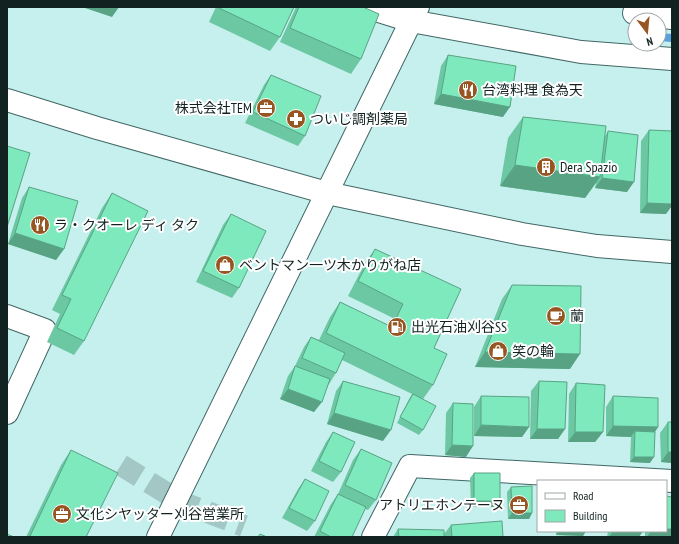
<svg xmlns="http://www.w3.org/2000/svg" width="679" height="544" font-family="'PT Sans Narrow','Noto Sans JP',sans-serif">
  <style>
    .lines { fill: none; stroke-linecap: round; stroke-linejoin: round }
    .stream { stroke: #5aa0df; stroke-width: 8 }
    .minor-tunnel { stroke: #a2c7c5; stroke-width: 22; stroke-dasharray: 22 11; stroke-linecap: butt }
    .minor-casing { stroke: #416765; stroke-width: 24 }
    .minor { stroke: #fff; stroke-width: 22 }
    .wall { fill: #6cc8a3 }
    .shaded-wall { fill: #58a384 }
    .building { fill: #7ee9bd; stroke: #58a384 }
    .labels { text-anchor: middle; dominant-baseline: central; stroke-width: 4; stroke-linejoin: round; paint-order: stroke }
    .poi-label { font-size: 14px; fill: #122221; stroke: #fff; text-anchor: start }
  </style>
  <rect width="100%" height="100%" fill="#c6f0ee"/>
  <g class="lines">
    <path class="stream" d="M659,37L672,38"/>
    <path class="minor-tunnel" d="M121,465L181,502L244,526"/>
    <g class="minor-casing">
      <path id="minor" d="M366,7L411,21L581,52L672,59
        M637,7L634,13L672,18
        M7,100L97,128L327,193L522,234L597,246L672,252
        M7,316L45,330L7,413
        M158,537L418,7
        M373,537L410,466L672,481"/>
    </g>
    <use href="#minor" class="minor"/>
  </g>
  <path class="wall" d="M216,7H294L280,37L270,51L209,22Z
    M296,7H363L361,59L351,74L280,42Z
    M448,55L503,117L434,104L441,66Z
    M271,75L305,136L298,146L245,123L264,85Z
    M523,117L605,136L608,131L627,192L595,188L596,183L585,198L500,186L508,138Z
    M649,130L666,214L640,213L641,141Z
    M29,187L64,249L56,260L8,244L22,198Z
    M112,193L84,341L74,355L47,342L60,314L52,310L102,208Z
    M231,214L239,288L232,298L196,282L223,225Z
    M375,249L434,348L433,385L423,399V430L419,435L397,423L409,399L412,394L342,360L336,373L329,384L314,412L280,399L288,376L295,366L304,347L311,337L319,340L330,317L340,302L389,326L393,318L348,296L365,263Z
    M512,285L570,369L475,367L502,299Z
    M343,381L383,441L327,424L336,391Z
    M539,381L565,429L558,439H530L531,391Z
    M576,383L603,432L595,442H568L569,394Z
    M481,396L529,427L522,437L474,436V407Z
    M613,396L658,427L655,432L650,463L630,462L631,437L606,436V407Z
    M453,403L466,457L445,455L446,413Z
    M668,422L672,463L661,462L660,433Z
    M333,432L341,472L333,482L311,471L326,442Z
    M361,449L376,500L368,510L365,509L352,537H314L331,504L338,494L353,460Z
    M71,450L86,537H26L61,465Z
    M474,473L496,507H471L470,478Z
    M305,479L315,521L307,531L282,518L298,489Z
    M511,487L532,513L529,519H508L507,492Z
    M451,525L503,537H393L398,529L444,534Z
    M556,531H586L583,536L556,535Z
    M608,531H643L639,537H607Z
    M645,531H666L672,537H645Z"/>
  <path class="shaded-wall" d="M82,7H119L112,17Z
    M441,94L510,107L503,117L434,104Z
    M515,165L600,177L585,198L500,186Z
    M602,178L634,182L627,192L595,188Z
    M647,203L672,204V206L666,214L640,213Z
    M15,233L64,249L56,260L8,244Z
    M485,352L580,354L570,369L475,367Z
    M288,389L322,402L314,412L280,399Z
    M334,413L391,430L383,441L327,424Z
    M481,425L529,427L522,437L474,436Z
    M613,426L658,427L651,438L635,431L631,437L606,436Z
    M537,429H565L558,439H530Z
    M575,432H603L595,442H568Z
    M452,445L473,446L466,457L445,455Z
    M668,452H672V463L661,462Z
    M634,457H654L650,463L630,462Z
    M474,501H500L496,507H471Z
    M512,513H532L529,519H508Z
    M666,529H672V537H647L651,531H666Z
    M559,531H586L583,536L556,535Z
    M613,531H643L639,537H609Z"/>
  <path class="building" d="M219,7H294L280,37L219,8Z
    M299,7H363L379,14L361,59L290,28Z
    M448,55L516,66L510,107L441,94Z
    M271,75L321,96L305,136L253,112Z
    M523,117L606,126L600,177L515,165Z
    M649,130L672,131V204L647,203Z
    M608,131L638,135L634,182L602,178Z
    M7,146L30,153L7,227Z
    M29,187L78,201L64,249L15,233Z
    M112,193L148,211L84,341L57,328L71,299L62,295Z
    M231,214L266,231L239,288L203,271Z
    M375,249L461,289L434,348L447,354L433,385L326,333L340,302L392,327L403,304L358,281Z
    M512,285L581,286L580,354L485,352Z
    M311,337L345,353L336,373L302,358Z
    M295,366L330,379L322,402L288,389Z
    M343,381L400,397L391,430L334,413Z
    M539,381L567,382L565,429H537Z
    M576,383L605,385L603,432H575Z
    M413,394L436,406L423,430L400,417Z
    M481,396L529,397V427L481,425Z
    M613,396L658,398V427L613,426Z
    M453,403L473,404V446L452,445Z
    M668,422H672V452H668Z
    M635,431L655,432L654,457H634Z
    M333,432L355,442L341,472L319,461Z
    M361,449L392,463L376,500L345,485Z
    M71,450L118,473L86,537H32L30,536Z
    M474,473H500V501H474Z
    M305,479L329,491L315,521L289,508Z
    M532,486V513H512L511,487Z
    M338,494L366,507L352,537H331L320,531Z
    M666,496L672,497V529H666Z
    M502,521L503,537H452L451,525Z
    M398,529L444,530V537H399Z
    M7,534L14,537H7Z
    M260,534L267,537H258Z"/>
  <defs>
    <g id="restaurant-disc" transform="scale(1)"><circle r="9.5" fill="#965521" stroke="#fff"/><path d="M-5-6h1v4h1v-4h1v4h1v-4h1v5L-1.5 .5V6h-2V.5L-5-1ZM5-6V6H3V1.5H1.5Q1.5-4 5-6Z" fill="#fff"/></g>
    <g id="office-disc" transform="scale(1)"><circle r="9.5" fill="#965521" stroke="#fff"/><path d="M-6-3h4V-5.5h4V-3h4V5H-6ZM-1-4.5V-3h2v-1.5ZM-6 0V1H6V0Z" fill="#fff"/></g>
    <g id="pharmacy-disc" transform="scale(1)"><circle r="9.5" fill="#965521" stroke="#fff"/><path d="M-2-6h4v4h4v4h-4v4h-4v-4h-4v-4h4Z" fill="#fff"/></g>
    <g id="building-disc" transform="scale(1)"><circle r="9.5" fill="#965521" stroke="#fff"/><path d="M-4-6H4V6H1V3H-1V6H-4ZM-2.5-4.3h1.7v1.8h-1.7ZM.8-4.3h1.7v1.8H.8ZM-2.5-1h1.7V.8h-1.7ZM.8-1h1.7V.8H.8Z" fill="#fff"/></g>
    <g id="shop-disc" transform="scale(1)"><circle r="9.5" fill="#965521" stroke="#fff"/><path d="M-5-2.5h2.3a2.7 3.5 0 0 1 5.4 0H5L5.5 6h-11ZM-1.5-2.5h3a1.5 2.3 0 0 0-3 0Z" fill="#fff"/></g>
    <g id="cafe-disc" transform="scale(1)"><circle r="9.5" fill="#965521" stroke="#fff"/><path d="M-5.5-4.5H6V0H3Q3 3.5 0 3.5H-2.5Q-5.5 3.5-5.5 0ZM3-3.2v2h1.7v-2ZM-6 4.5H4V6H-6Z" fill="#fff"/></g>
    <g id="fuel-disc" transform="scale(1)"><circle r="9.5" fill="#965521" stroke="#fff"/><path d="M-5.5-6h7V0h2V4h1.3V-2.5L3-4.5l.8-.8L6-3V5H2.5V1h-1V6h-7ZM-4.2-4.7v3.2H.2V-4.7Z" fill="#fff"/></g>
  </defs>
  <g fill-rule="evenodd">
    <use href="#restaurant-disc" x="468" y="90"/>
    <use href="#office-disc" x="266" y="108"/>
    <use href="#pharmacy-disc" x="296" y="119"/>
    <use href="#building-disc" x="546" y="167"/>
    <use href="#restaurant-disc" x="40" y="225"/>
    <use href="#shop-disc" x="225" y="265"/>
    <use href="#cafe-disc" x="556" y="316"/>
    <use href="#fuel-disc" x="397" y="327"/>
    <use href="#shop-disc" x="498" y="351"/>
    <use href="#office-disc" x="519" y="505"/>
    <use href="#office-disc" x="62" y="514"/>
  </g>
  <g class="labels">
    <g class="poi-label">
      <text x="482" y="90">台湾料理 食為天</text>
      <text x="252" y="108" text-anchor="end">株式会社TEM</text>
      <text x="310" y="119">ついじ調剤薬局</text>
      <text x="560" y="167">Dera Spazio</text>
      <text x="54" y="225">ラ・クオーレ ディ タク</text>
      <text x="239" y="265">ベントマン一ツ木かりがね店</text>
      <text x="570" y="316">蘭</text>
      <text x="411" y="327">出光石油刈谷SS</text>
      <text x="512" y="351">笑の輪</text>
      <text x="505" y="505" text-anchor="end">アトリエホンテーヌ</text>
      <text x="76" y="514">文化シヤッター刈谷営業所</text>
    </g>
  </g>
  <rect width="679" height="544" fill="none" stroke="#122221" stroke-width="16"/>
  <rect x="537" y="480" width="130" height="52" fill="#ffffff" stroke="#a0a7a6"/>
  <rect x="545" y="493" width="20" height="6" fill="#ffffff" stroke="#a0a7a6"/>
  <text x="573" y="500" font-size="12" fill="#122221">Road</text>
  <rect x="545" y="510" width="20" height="12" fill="#7ee9bd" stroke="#a0a7a6"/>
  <text x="573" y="520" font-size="12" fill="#122221">Building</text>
  <g transform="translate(647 32) rotate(164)"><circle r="19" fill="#ffffff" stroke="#a0a7a6"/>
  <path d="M0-3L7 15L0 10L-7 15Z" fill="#965521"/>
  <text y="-6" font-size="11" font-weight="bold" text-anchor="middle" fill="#122221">N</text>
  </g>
</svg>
